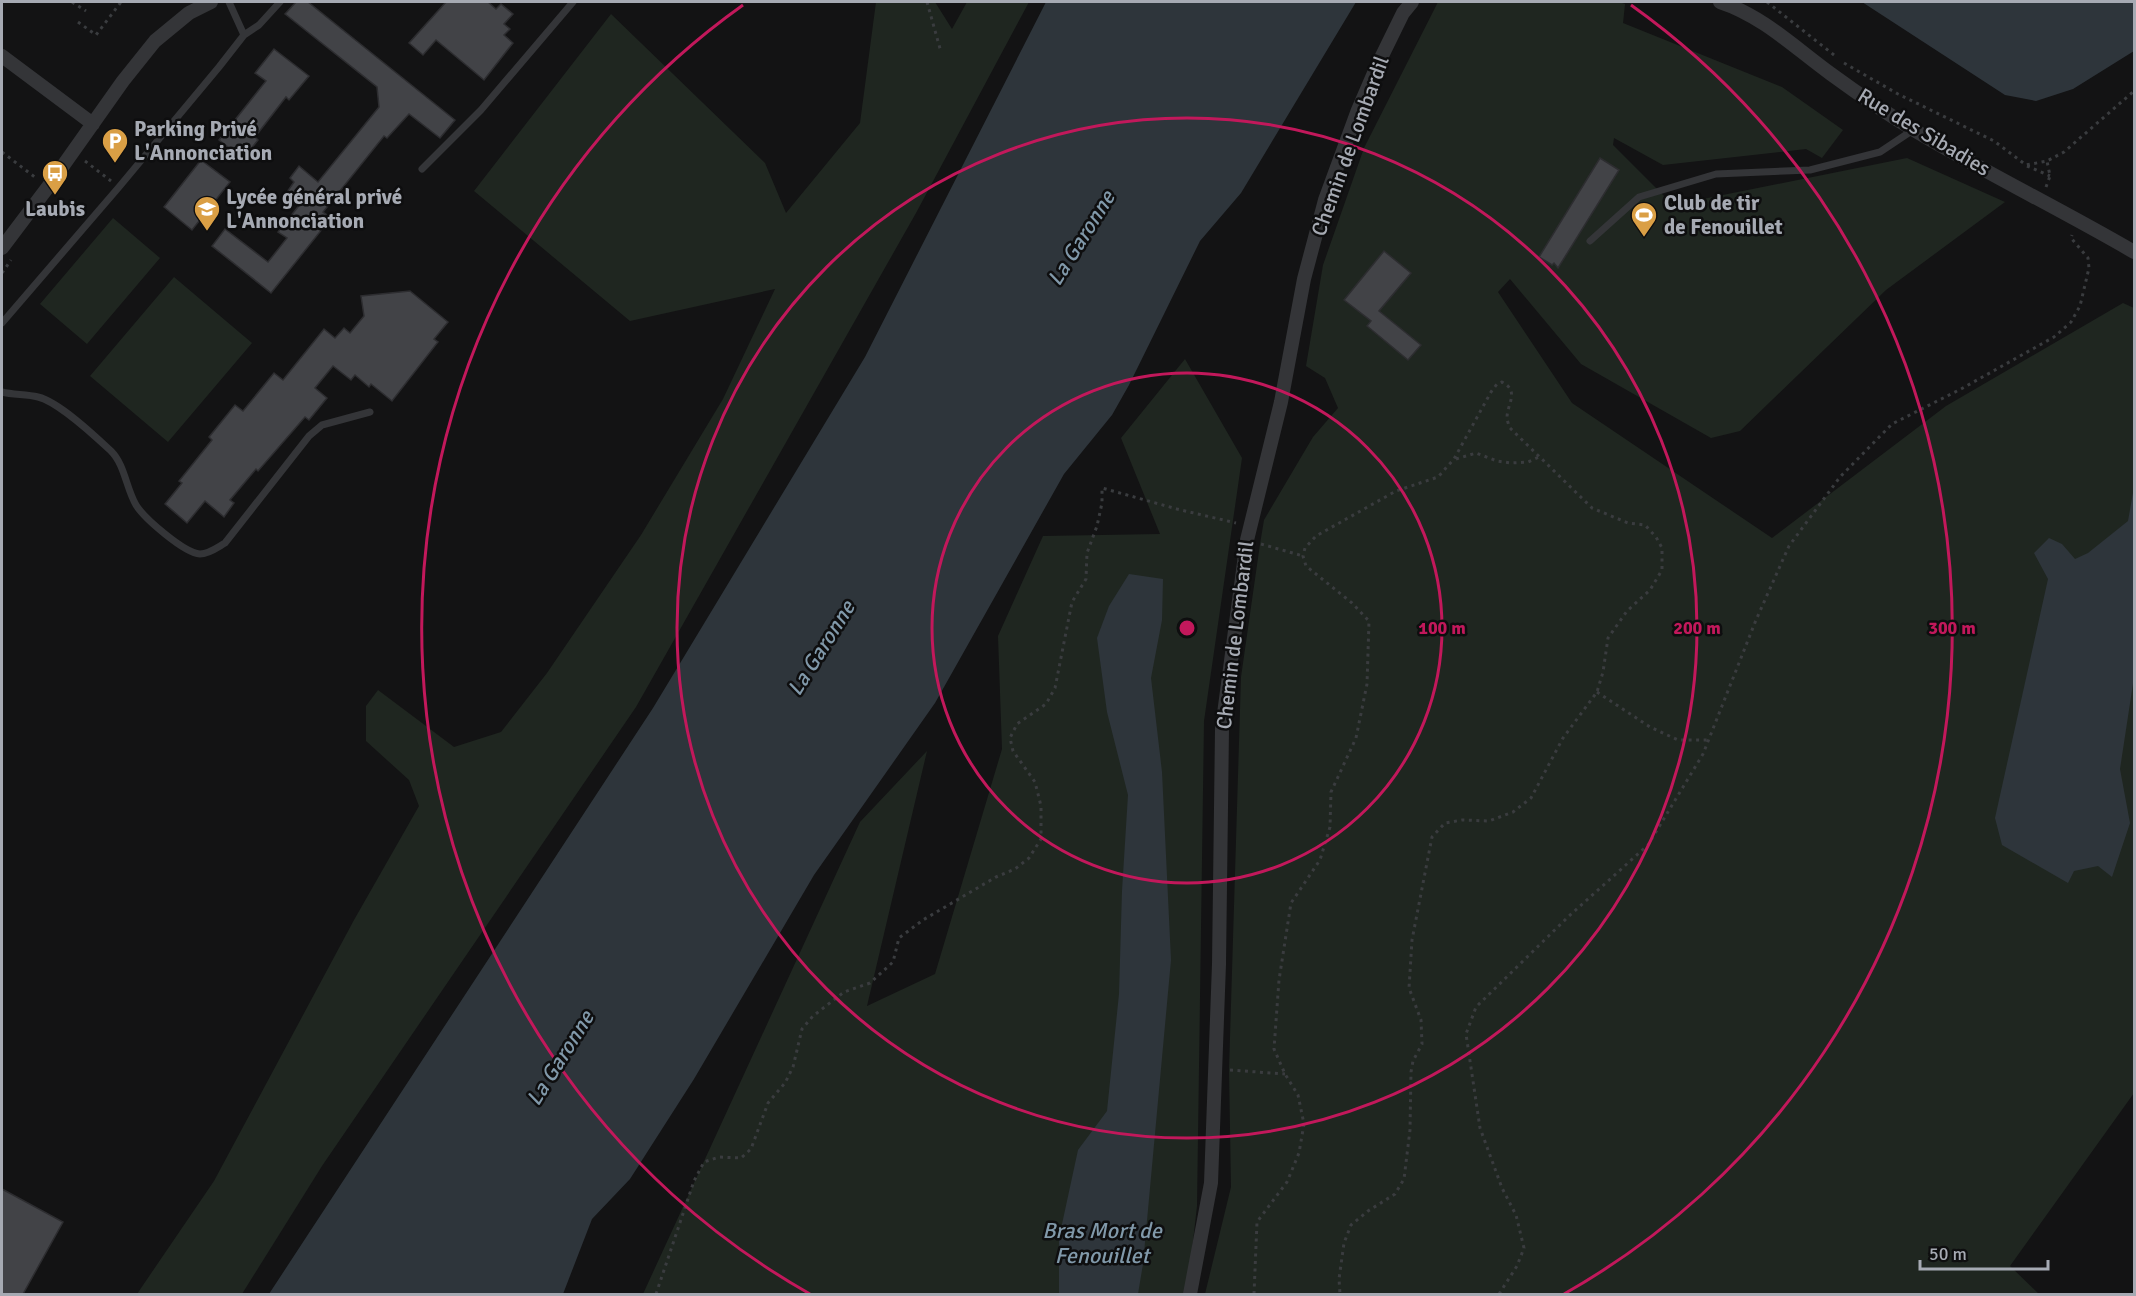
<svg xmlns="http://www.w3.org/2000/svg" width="2136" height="1296" font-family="Signika,sans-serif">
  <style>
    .green { fill: #1f2620 }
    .water { fill: #2e353b }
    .building { fill: #424347; stroke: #2d2d30; stroke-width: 1.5 }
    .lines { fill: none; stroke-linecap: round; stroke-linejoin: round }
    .path { stroke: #3a3c3f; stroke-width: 3; stroke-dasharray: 3 4.5; stroke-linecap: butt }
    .service { stroke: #343538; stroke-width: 7 }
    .minor { stroke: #343538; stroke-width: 14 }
    .ring { fill: none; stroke: #c2185b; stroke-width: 3 }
    .labels { text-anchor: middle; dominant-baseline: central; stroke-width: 5; stroke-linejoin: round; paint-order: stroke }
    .poi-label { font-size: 21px; font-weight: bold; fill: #a6aab3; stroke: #0e0e0f; text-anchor: start }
    .street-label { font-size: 21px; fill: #a6aab3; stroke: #0e0e0f }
    .water-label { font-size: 22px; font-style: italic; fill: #8199aa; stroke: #0e0e0f }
    .centre { fill: #c2185b; stroke: #0e0e0f; stroke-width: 3 }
    .ring-label { font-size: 18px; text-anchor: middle; font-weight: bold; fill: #c2185b; stroke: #0e0e0f; stroke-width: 5; stroke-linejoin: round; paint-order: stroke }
  </style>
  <rect width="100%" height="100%" fill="#131314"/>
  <path class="green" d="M876,2H935L952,29L967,2H1029L916,213L636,707L322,1166L242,1294H137L214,1181L354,920L419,806L409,780L366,741V706L378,690L454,747L501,732L547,673L641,535L723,399L775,289L630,321L474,191L611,14L765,163L786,213L860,123Z
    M1438,2H1619L1625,4L1623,23L1782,87L1843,130L1822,158L1806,149L1663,165L1614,138L1613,145L1673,205L1907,158L2005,202L1886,290L1740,431L1711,438L1581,364L1510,279L1498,292L1572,403L1772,538L1946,406L2123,303L2134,308V1093L2010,1266L2039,1294H1205L1231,1187L1229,1070L1241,677L1260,544L1264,520L1313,437L1338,408L1325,378L1306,366L1323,265L1364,148Z
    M113,218L160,258L87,344L40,304Z
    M174,277L252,343L168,442L90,376Z
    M1185,359L1242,458L1204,721L1197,1206L1187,1294H643L860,822L927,751L867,1006L935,974L1002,749L998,636L1043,536L1160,534L1121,438Z"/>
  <path class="water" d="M1046,2H1356L1241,193L1200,241L1129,385L1112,415L1064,474L935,703L814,875L694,1079L630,1179L592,1219L563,1294H269L653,708L865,357Z
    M1862,2H2134V51L2073,89L2036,101L2005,95Z
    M2134,487V677L2120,769L2130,823L2112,877L2098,866L2074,871L2068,883L2002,845L1995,818L2048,579L2034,553L2049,538L2062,544L2075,559L2088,553L2128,521Z
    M1129,574L1163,579L1162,620L1151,678L1162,772L1171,960L1143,1264L1138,1294H1059V1238L1078,1150L1107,1111L1119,994L1122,891L1128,795L1107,712L1097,638L1109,606Z"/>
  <path class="building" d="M296,2H308L455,120L440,138L409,114L387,138L384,136L323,212L331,218L271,293L212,246L225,229L268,262L287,238L278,232L301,203L287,192L294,182L290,178L299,166L318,182L379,107L377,87L285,14Z
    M446,2H488L496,9L501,4L513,14L504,24L510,29L504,35L513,43L484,80L436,40L423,55L409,43Z
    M274,49L309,76L289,100L286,97L255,137L258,140L243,159L219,140L266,81L255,73Z
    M1600,158L1619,170L1558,268L1554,263L1552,265L1539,257Z
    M201,160L230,182L192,230L164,207Z
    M1384,251L1411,273L1379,311L1421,345L1408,360L1367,326L1371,321L1344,300Z
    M410,291L448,322L434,339L438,342L392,401L371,384L369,387L355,375L351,380L333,366L315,388L327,398L309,420L305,417L258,471L256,469L230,500L234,503L224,517L205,501L187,523L165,504L182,483L179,481L212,440L209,437L235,405L243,411L274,373L283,380L324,329L335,338L344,328L350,333L364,316L361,296Z
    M2,1189L63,1222L23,1294H2Z"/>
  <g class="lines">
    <path class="path" d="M72,2L86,11
      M927,2L941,52
      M1767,2L1834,55
      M78,22L96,35L121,2
      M1844,63L1898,94L1994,141L2026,165L2047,161L2064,152L2134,91
      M2,152L36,178
      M85,161L111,181
      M2027,166L2050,176
      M2046,187L2050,176L2047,161
      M2,273L11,260
      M1456,459L1476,453L1497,461L1511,463L1528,462L1539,457
      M1261,544L1303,556
      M1597,692L1650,727L1678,740H1707
      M1230,1070L1285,1074
      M656,1294L694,1181L704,1162L719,1157L741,1158L751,1149L768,1103L785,1083L793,1067L802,1029L813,1016L844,992L870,983L893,962L899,938L923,920L996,877L1015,869L1029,858L1041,839V806L1035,782L1013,751L1010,738L1017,724L1046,704L1055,688L1072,602L1086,579L1087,553L1097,526L1102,503V488L1177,509L1236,523
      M1254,1294L1257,1222L1287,1182L1299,1153L1304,1124L1298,1095L1285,1074L1274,1049L1279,980L1291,903L1320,860L1330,827L1331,792L1356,738L1367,684L1369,621L1352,603L1306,566L1303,556L1305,548L1316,536L1396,491L1438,477L1454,459L1491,392L1497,384L1502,382C1520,391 1507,404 1507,418C1507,420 1509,426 1510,428L1592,508L1628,523L1645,525L1656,537L1662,548V570L1650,590L1627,611L1608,638L1603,672L1597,692L1563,738L1531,798L1513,812L1489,821L1462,820L1445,823L1432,837L1412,940L1409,988L1421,1020L1422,1044L1413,1061L1411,1072L1410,1130L1404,1179L1395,1194L1368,1211L1351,1225L1344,1243L1339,1279L1340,1294
      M1499,1294L1517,1266L1524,1248L1516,1215L1502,1188L1480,1128L1466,1034L1476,1007L1569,916L1648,845L1703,754L1756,620L1789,546L1840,477L1892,424L1961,389L2054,337L2071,322L2080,306L2089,268L2088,258L2071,238L2072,235"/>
    <path class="service" d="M229,2L244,35
      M422,169L481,110L573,2
      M1590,241L1639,197L1716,174L1810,170L1880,152L1913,130
      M2,323L119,187L219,67L244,35L259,25L280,2
      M2,392C13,395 26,394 38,397C59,402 95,436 111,451C125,465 126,488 136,505C144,518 184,553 200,554C209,554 218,547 225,543L309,436L322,425L370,412"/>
    <path class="minor" d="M1720,2C1763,16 1795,48 1831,74C1857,93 1886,113 1914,130C1986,173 2062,210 2134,252
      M2,56L93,124
      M2,248L48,187L123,81L155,41L189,13L211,2
      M1190,1294L1211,1183L1219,964L1222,729L1247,540L1281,402L1304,279L1325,200L1358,110L1377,66L1403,13L1412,2"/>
  </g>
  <g class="ring">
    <circle cx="1187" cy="628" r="255"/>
    <circle cx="1187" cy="628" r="510"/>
    <path d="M810 1294A765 765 0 0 1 743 5M1631 5A765 765 0 0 1 1564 1294"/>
  </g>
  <defs>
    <g id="parking-pin" transform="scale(1.35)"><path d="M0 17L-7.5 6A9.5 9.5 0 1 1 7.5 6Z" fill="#da9f45" stroke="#0e0e0f"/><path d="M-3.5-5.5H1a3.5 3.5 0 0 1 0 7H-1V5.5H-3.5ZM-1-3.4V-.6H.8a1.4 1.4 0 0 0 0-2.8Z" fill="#fff"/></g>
    <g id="bus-pin" transform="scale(1.35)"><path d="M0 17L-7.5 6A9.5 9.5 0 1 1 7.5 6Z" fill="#da9f45" stroke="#0e0e0f"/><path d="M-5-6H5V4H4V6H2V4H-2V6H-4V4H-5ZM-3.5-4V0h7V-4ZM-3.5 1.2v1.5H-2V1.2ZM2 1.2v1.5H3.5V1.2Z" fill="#fff"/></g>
    <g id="school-pin" transform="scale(1.35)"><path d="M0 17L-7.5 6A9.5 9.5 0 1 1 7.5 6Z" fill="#da9f45" stroke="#0e0e0f"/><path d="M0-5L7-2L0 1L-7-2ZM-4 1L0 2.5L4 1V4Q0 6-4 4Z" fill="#fff"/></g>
    <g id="stadium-pin" transform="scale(1.35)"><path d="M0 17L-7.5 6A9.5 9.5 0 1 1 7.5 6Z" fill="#da9f45" stroke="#0e0e0f"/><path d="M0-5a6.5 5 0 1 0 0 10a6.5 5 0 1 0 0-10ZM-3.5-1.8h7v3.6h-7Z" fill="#fff"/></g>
  </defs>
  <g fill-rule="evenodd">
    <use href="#parking-pin" x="115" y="141"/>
    <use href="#bus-pin" x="55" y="173"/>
    <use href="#school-pin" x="207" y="209"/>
    <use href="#stadium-pin" x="1644" y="215"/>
  </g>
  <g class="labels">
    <g class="poi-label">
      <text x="134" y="129">Parking Privé<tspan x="134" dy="24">L'Annonciation</tspan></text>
      <text x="226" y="197">Lycée général privé<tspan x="226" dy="24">L'Annonciation</tspan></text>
      <text x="1664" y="203">Club de tir<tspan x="1664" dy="24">de Fenouillet</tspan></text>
      <text x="55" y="209" text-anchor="middle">Laubis</text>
    </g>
    <g class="street-label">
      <text transform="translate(1924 132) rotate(31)">Rue des Sibadies</text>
      <text transform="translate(1350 146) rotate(-70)">Chemin de Lombardil</text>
      <text transform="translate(1235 635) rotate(-83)">Chemin de Lombardil</text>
    </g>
    <g class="water-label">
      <text transform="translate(1081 238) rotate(-58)">La Garonne</text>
      <text transform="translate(821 648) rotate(-58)">La Garonne</text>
      <text transform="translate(560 1058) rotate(-58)">La Garonne</text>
      <text x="1102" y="1230">Bras Mort de<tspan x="1102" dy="25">Fenouillet</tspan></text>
    </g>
  </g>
  <circle cx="1187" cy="628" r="9" class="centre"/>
  <g class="ring-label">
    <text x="1442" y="634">100 m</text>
    <text x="1697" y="634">200 m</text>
    <text x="1952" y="634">300 m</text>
  </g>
  <rect width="2136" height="1296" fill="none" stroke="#a6aab3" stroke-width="6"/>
  <path d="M1920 1260v9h128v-9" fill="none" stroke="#a6aab3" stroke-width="3"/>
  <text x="1929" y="1260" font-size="18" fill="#a6aab3" stroke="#0e0e0f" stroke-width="4.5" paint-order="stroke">50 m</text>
</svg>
